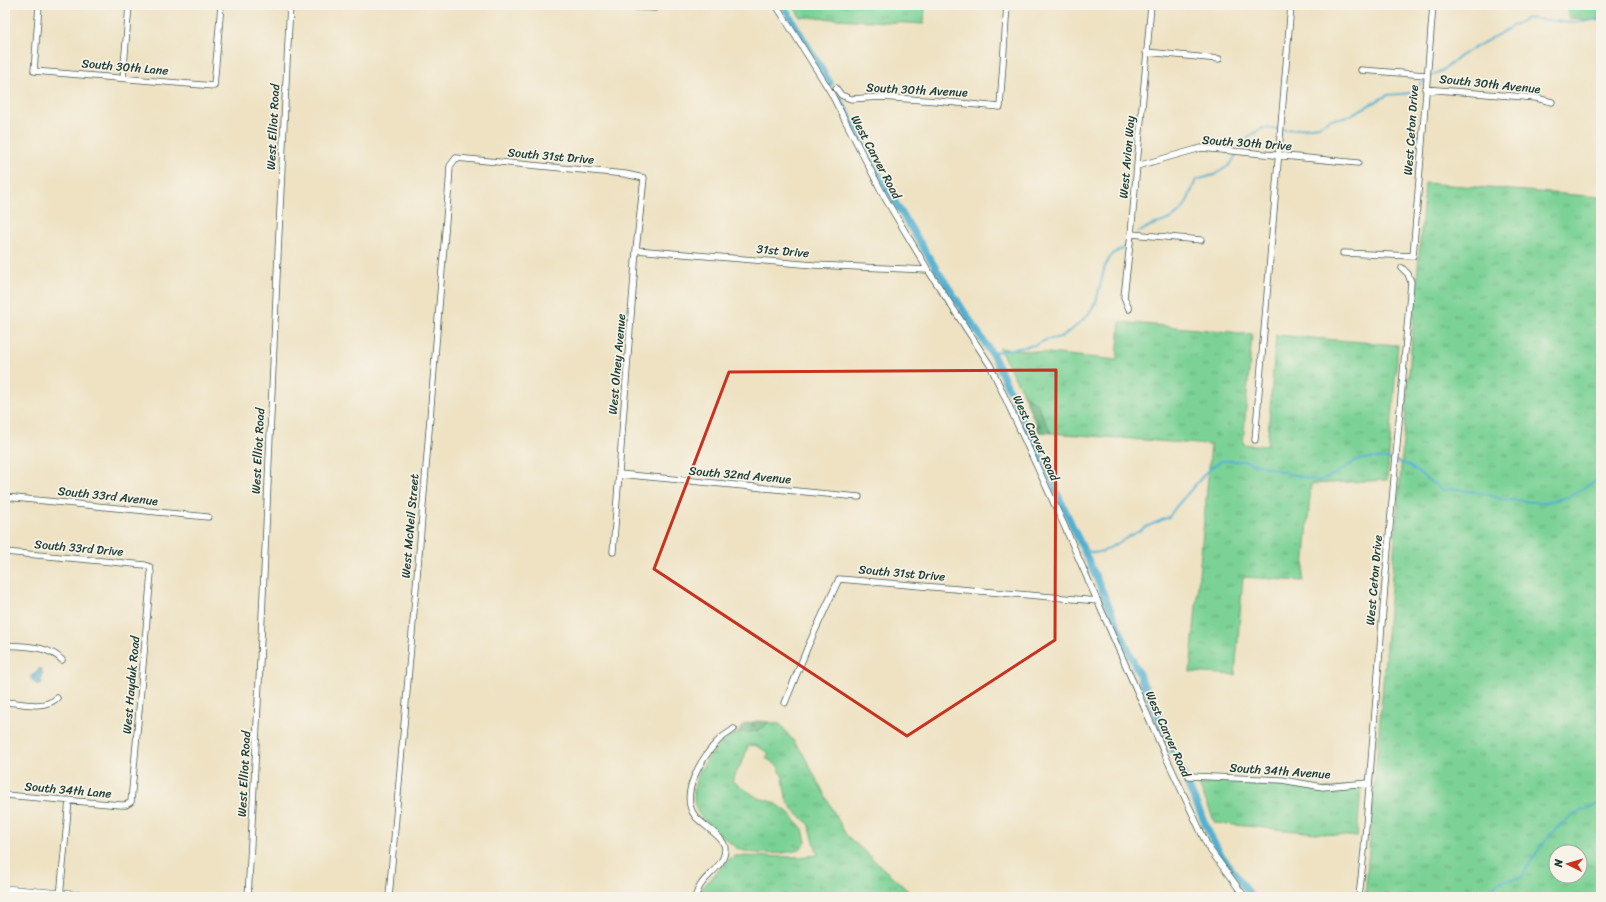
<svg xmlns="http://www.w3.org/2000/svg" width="1606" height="902" font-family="Sriracha,sans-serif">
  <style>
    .grass { fill: url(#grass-tufts); stroke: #4e8865; fill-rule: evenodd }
    .forest { fill: url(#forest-firs); stroke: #42785a }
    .water { fill: url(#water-ripples); stroke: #397682 }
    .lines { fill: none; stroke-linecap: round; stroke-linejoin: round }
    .stream { stroke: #53b0d1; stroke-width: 2 }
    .canal { stroke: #53b0d1; stroke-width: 7 }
    .minor-casing { stroke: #3e5649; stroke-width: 7 }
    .tertiary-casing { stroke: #3e5649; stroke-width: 8 }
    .minor { stroke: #fff; stroke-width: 5.5 }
    .tertiary { stroke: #fff; stroke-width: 7 }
    .marked { fill: none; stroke: #c8321e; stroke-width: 3; stroke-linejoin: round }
    .labels { text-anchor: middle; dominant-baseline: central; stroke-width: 3.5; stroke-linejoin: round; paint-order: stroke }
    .street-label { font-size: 12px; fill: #1f3d34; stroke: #f7f3e8 }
  </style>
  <defs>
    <pattern id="grass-tufts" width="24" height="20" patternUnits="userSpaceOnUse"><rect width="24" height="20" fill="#7cd296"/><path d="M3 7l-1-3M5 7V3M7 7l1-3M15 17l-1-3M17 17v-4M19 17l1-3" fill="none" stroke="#65ac7b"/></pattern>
    <pattern id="forest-firs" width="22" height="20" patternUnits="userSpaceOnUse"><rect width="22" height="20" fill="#65b47f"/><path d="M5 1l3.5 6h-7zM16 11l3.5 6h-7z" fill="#539469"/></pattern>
    <pattern id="water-ripples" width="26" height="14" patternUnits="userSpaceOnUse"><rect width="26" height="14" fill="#53b0d1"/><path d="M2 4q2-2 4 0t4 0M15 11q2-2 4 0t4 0" fill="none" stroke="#4490aa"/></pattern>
  </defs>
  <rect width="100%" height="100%" fill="#f7f3e8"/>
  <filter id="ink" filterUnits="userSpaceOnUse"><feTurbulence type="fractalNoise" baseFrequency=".025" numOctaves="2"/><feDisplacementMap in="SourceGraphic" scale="8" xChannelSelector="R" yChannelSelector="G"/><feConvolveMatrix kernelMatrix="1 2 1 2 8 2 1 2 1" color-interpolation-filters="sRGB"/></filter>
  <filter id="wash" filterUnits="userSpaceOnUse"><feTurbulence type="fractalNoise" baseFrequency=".012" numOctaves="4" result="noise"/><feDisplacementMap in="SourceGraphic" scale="16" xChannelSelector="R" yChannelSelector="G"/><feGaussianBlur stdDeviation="0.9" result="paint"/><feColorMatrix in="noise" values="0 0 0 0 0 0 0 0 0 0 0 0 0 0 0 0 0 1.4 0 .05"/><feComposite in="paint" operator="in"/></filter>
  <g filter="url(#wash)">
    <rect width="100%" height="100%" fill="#eee2c3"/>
    <path class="grass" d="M793,5H925L924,24L800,17Z
      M1569,5H1601V21L1568,18Z
      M1425,183L1601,197V897H1365ZM1556,852H1580V876H1556Z
      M1120,322L1252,334L1243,444L1267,446L1276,335L1398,345L1387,480L1311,484L1303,581L1243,577L1235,675L1190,672L1211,445L1051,433L1037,404L1024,395L999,348L1117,360Z
      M769,722L780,724L802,752L846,835L915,897H699L702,888L729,859L734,856L799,857L818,855L809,824L794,811L786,798L783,778L778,766L766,758L769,753L755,745L748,746L744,758L732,781L758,798L774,802L789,813L803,829L806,842C804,846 802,848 797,850C786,855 748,855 737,848C733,846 701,818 699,814C693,806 693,793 695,784C699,767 721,737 739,732C755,728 754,736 769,722Z
      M1212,781L1288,785L1324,789L1361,787L1357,837L1215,823L1199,785Z"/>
    <path class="forest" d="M1024,395L1037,404L1051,433L1039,432Z
      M757,721L769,722C758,733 754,732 739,732L744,724Z"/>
    <path class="water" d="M40,668L43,673L41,675L43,678L40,680L42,683L38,686L30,677Z"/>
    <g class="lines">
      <path class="stream" d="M1138,232C1144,231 1147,227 1152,225C1157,223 1163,223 1167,220C1187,212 1188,197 1196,180L1214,175L1230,165L1243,144L1251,135L1263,128L1287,130L1319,126L1331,119L1345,118L1388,95L1411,93L1426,79L1446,68L1460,56L1527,18L1572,23L1601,19
        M991,353L1035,345L1046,340L1061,337L1075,327L1087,316L1096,302L1105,266L1112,254L1124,248L1129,239
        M1084,551H1088L1095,553L1104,551L1146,527L1169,517L1175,508L1210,468L1221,461H1245L1287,473L1319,481L1333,475L1357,460L1371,458L1388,459L1408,465L1442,490L1457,489L1486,494L1501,499L1543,503L1568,497L1592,483L1601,480
        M1486,897L1498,882L1522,877C1540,843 1562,813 1601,804"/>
      <path class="canal" d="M783,5L830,83
        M839,99L888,191L939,273L994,357L1092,568L1212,839L1222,856L1252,897"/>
    </g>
  </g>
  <g filter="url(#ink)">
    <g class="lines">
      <g class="minor-casing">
        <path id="minor" d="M39,5L34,71L214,86L221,5
          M609,5L655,8
          M776,5L830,91L885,198L928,270L990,365L1064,525L1166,757L1208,847L1245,897
          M1146,52L1219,59
          M1361,70L1426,75
          M123,78L129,5
          M836,88L841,95L851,99L880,97L937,101L1000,107L1007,5
          M1425,89L1536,98L1552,102
          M1137,166L1201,148L1358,163
          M1131,234L1201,240
          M636,250L814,265L928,270
          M1343,253L1413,256L1433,5
          M1129,309L1124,297L1131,234L1151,5
          M1255,440L1291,5
          M619,474L859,497
          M5,497L208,517
          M5,552L145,565L150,567L151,573L131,802L126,805H121L5,795
          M5,645C25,647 47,645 62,660
          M5,702C22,703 44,710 57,698
          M785,703L808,646L839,579L1098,601
          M1189,776L1282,780L1323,787L1369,783
          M60,897L69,800
          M248,897C265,600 274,302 290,5
          M389,897L420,542L449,183L450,166L456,158L625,174L644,178L636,250L613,552
          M695,897C697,893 698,889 700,886C708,873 725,865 725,849C725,837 703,826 695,816C678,794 703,756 719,740C723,736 729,733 734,729
          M1359,897L1364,851L1386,572L1411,282L1408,274L1402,268"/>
      </g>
      <g class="tertiary-casing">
        <path id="tertiary" d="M5,889L97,897"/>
      </g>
      <use href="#minor" class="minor"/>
      <use href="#tertiary" class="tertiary"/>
    </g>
  </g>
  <path class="marked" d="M1056,370L1055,640L907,736L654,569L729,372Z"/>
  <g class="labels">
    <g class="street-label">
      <text transform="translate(125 67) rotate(5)">South 30th Lane</text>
      <text transform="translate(1490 84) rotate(6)">South 30th Avenue</text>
      <text transform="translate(917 90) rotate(3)">South 30th Avenue</text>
      <text transform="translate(273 127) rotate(-87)">West Elliot Road</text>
      <text transform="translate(1411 130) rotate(-86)">West Ceton Drive</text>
      <text transform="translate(1247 143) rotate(4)">South 30th Drive</text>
      <text transform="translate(551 156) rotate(5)">South 31st Drive</text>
      <text transform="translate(876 157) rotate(62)">West Carver Road</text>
      <text transform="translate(1127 157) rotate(-85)">West Avion Way</text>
      <text transform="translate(783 251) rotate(5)">31st Drive</text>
      <text transform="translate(617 364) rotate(-85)">West Olney Avenue</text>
      <text transform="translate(1036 438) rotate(65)">West Carver Road</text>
      <text transform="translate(258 451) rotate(-87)">West Elliot Road</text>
      <text transform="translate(740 475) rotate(5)">South 32nd Avenue</text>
      <text transform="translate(108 496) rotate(6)">South 33rd Avenue</text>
      <text transform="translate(410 526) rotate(-85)">West McNeil Street</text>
      <text transform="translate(79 548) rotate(5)">South 33rd Drive</text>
      <text transform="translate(902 573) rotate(5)">South 31st Drive</text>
      <text transform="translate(1374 580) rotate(-85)">West Ceton Drive</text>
      <text transform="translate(131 685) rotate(-85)">West Hayduk Road</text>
      <text transform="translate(1168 734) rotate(66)">West Carver Road</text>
      <text transform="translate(1280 771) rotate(4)">South 34th Avenue</text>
      <text transform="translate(244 774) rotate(-87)">West Elliot Road</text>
      <text transform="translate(68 790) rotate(5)">South 34th Lane</text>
    </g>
  </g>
  <rect width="1606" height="902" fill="none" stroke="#f7f3e8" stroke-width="20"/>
  <g transform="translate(1568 864) rotate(275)"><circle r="19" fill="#f7f3e8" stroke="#a1aaa0"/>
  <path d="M0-3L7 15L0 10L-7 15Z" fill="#c8321e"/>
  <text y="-6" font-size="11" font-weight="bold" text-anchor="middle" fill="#1f3d34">N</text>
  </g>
</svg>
